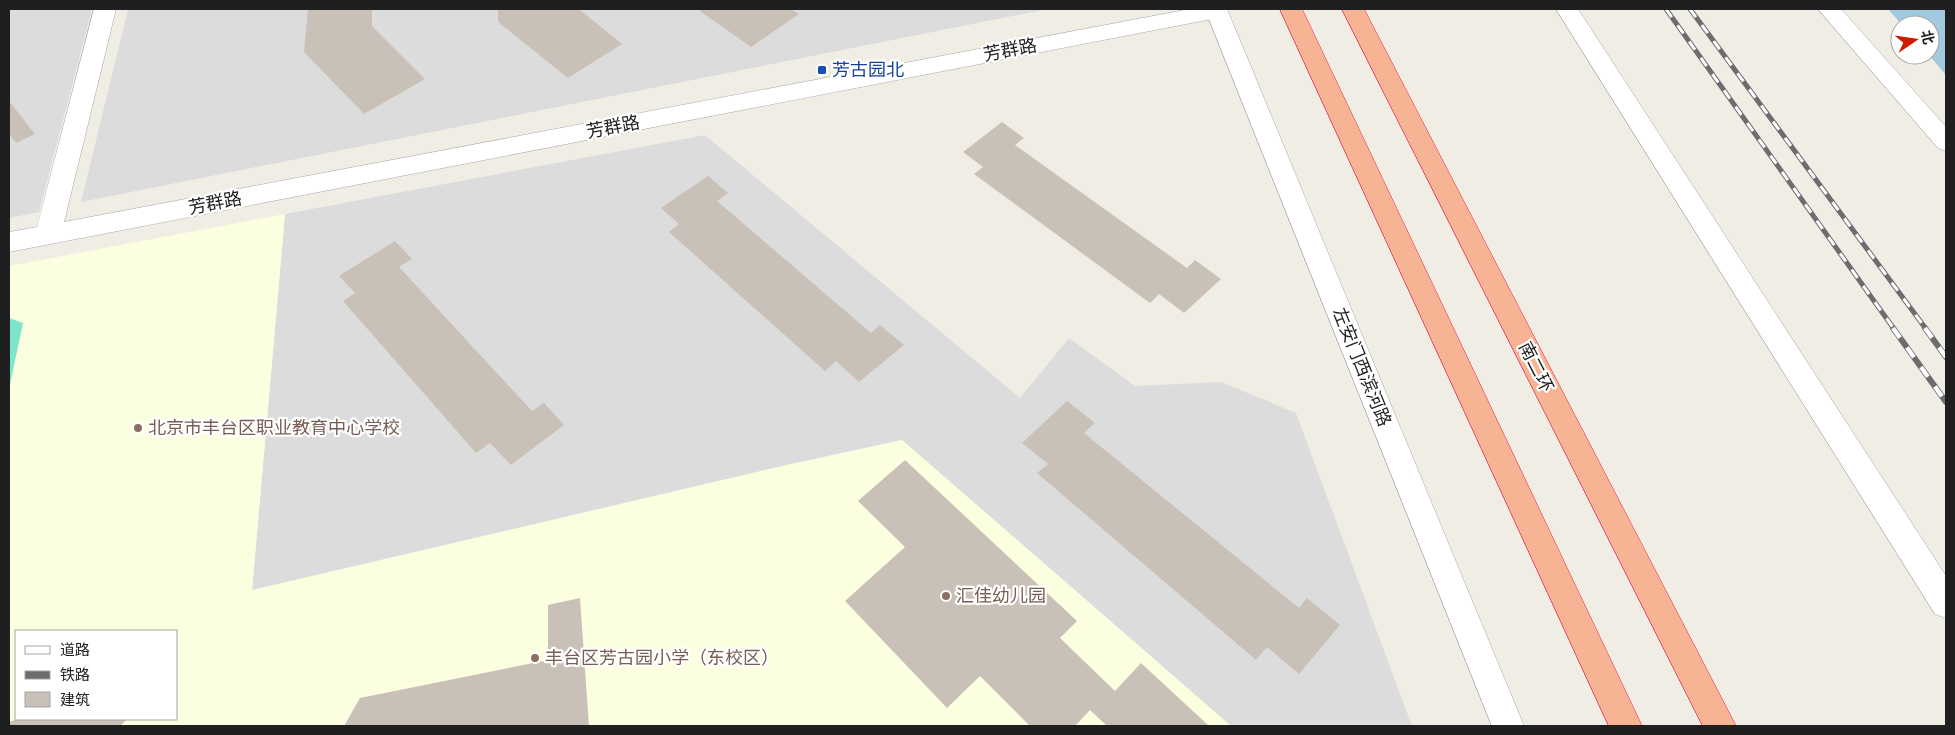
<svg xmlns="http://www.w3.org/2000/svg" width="1955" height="735" font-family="Figtree,'Noto Sans SC',sans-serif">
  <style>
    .residential { fill: #dddcdc }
    .education { fill: #fbffdf; fill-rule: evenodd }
    .pitch { fill: #7ce5cb }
    .water { fill: #a1cae1 }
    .building { fill: #c9c1b7 }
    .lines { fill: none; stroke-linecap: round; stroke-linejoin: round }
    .minor-casing { stroke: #a6a6a6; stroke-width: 1 }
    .tertiary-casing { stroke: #a6a6a6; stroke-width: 1 }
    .trunk-casing { stroke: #e81743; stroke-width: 1 }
    .minor { fill: #fff; fill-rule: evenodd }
    .tertiary { fill: #fff; fill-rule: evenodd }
    .trunk { fill: #f6b494; fill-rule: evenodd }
    .rail-far1-casing { stroke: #6d6d6d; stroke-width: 5 }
    .rail-casing { stroke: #6d6d6d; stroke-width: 6 }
    .rail-far1 { stroke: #fff; stroke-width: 3; stroke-dasharray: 10; stroke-linecap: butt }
    .rail { stroke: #fff; stroke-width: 4.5; stroke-dasharray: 12; stroke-linecap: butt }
    .transit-dot { fill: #1a4fb4; stroke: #fff; stroke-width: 2 }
    .education-dot { fill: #8d6e63; stroke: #fff; stroke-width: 2 }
    .labels { text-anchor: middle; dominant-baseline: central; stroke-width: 4.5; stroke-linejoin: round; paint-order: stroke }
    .street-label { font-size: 18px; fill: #1f1f1f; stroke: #fff }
    .transit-label { font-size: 18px; fill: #164399; stroke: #fff; text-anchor: start }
    .education-label { font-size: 18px; fill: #785e54; stroke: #fff; text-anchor: start }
  </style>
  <rect width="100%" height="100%" fill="#f0eee4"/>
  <path class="residential" d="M9,9H92L39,212L9,218Z
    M128,9H1048L81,202Z
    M705,135L1020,398L1069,338L1135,386L1221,382L1296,413L1412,726H1231L902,440L787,465L252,591L285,214Z"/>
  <path class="education" d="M285,214L252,590L787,465L902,440L1231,726H9V266ZM16,631H176V719H16Z"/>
  <path class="pitch" d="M9,318L23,323L9,389Z"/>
  <path class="water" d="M1888,9H1946V75L1929,55L1930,25H1902Z"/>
  <path class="building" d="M308,9H372V26L425,79L364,114L304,52Z
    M498,9H579L622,44L568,78L498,22Z
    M697,9H791L799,14L751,47Z
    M9,101L35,134L16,143L9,134Z
    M1002,122L1024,138L1015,145L1187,268L1195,260L1221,279L1184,313L1159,294L1150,303L974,174L983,167L963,152Z
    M708,176L728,193L717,201L871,333L880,325L904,345L859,382L836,361L825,371L669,232L679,224L661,208Z
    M395,241L412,259L399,267L532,411L544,403L564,425L511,465L490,443L476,453L343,301L355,293L339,276Z
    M1067,401L1095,423L1084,433L1299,608L1307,598L1340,625L1299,674L1267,647L1256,660L1037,473L1048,464L1022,443Z
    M905,460L1077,621L1060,638L1115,691L1141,663L1208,725L1207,726H1107L1090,710L1075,726H1030L980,676L947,708L845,601L905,547L858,501Z
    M580,598L589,726H344L360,698L548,660V605Z
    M18,719H127L120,726H9V722Z"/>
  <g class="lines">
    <g class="minor-casing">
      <path id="minor" d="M94,9H116L64,222L1190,9H1227L1228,11L1225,16L1217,18L9,252V232L37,227Z"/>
    </g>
    <g class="tertiary-casing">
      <path id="tertiary" d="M1205,9H1227L1524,726H1492Z
        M1556,9H1578L1946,576V618L1935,614Z
        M1818,9H1841L1946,127V151L1938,148Z"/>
    </g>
    <g class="trunk-casing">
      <path id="trunk" d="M1280,9H1302L1642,726H1609Z
        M1342,9H1364L1736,726H1703Z"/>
    </g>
    <use href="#minor" class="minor"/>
    <use href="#tertiary" class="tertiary"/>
    <use href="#trunk" class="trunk"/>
    <g class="rail-far1-casing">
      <path id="rail-far1" d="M1666,9L1894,329
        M1690,9L1926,329"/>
    </g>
    <g class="rail-casing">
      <path id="rail" d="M1893,328L1946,402
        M1925,328L1946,357"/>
    </g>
    <use href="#rail-far1" class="rail-far1"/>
    <use href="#rail" class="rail"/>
  </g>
  <rect class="transit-dot" x="817" y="65" width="10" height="10" rx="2.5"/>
  <g class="education-dot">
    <circle cx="138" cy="428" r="5"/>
    <circle cx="946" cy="596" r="5"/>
    <circle cx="535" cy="658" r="5"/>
  </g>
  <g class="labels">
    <g class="street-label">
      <text transform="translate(1010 50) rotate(-11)">芳群路</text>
      <text transform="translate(613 127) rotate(-11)">芳群路</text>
      <text transform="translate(215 203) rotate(-11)">芳群路</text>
      <text transform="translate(1362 367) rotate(68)">左安门西滨河路</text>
      <text transform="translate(1536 367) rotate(63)">南二环</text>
    </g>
    <g class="transit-label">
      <text x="832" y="70">芳古园北</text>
    </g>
    <g class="education-label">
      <text x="148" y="428">北京市丰台区职业教育中心学校</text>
      <text x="956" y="596">汇佳幼儿园</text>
      <text x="545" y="658">丰台区芳古园小学（东校区）</text>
    </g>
  </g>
  <rect width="1955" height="735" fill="none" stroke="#1f1f1f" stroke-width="20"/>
  <rect x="15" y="630" width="162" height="90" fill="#ffffff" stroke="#a5a5a5"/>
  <rect x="25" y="646" width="25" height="8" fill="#ffffff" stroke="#a5a5a5"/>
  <text x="60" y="655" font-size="15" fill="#1f1f1f">道路</text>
  <rect x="25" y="671" width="25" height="8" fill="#6d6d6d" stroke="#a5a5a5"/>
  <text x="60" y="680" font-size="15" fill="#1f1f1f">铁路</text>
  <rect x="25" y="692" width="25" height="15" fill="#c9c1b7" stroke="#a5a5a5"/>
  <text x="60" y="705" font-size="15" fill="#1f1f1f">建筑</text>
  <g transform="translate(1915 40) rotate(77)"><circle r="24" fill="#ffffff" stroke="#a5a5a5"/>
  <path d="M0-4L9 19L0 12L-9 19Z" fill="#ce1b00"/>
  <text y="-8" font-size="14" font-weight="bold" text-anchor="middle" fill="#1f1f1f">北</text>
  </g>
</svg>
